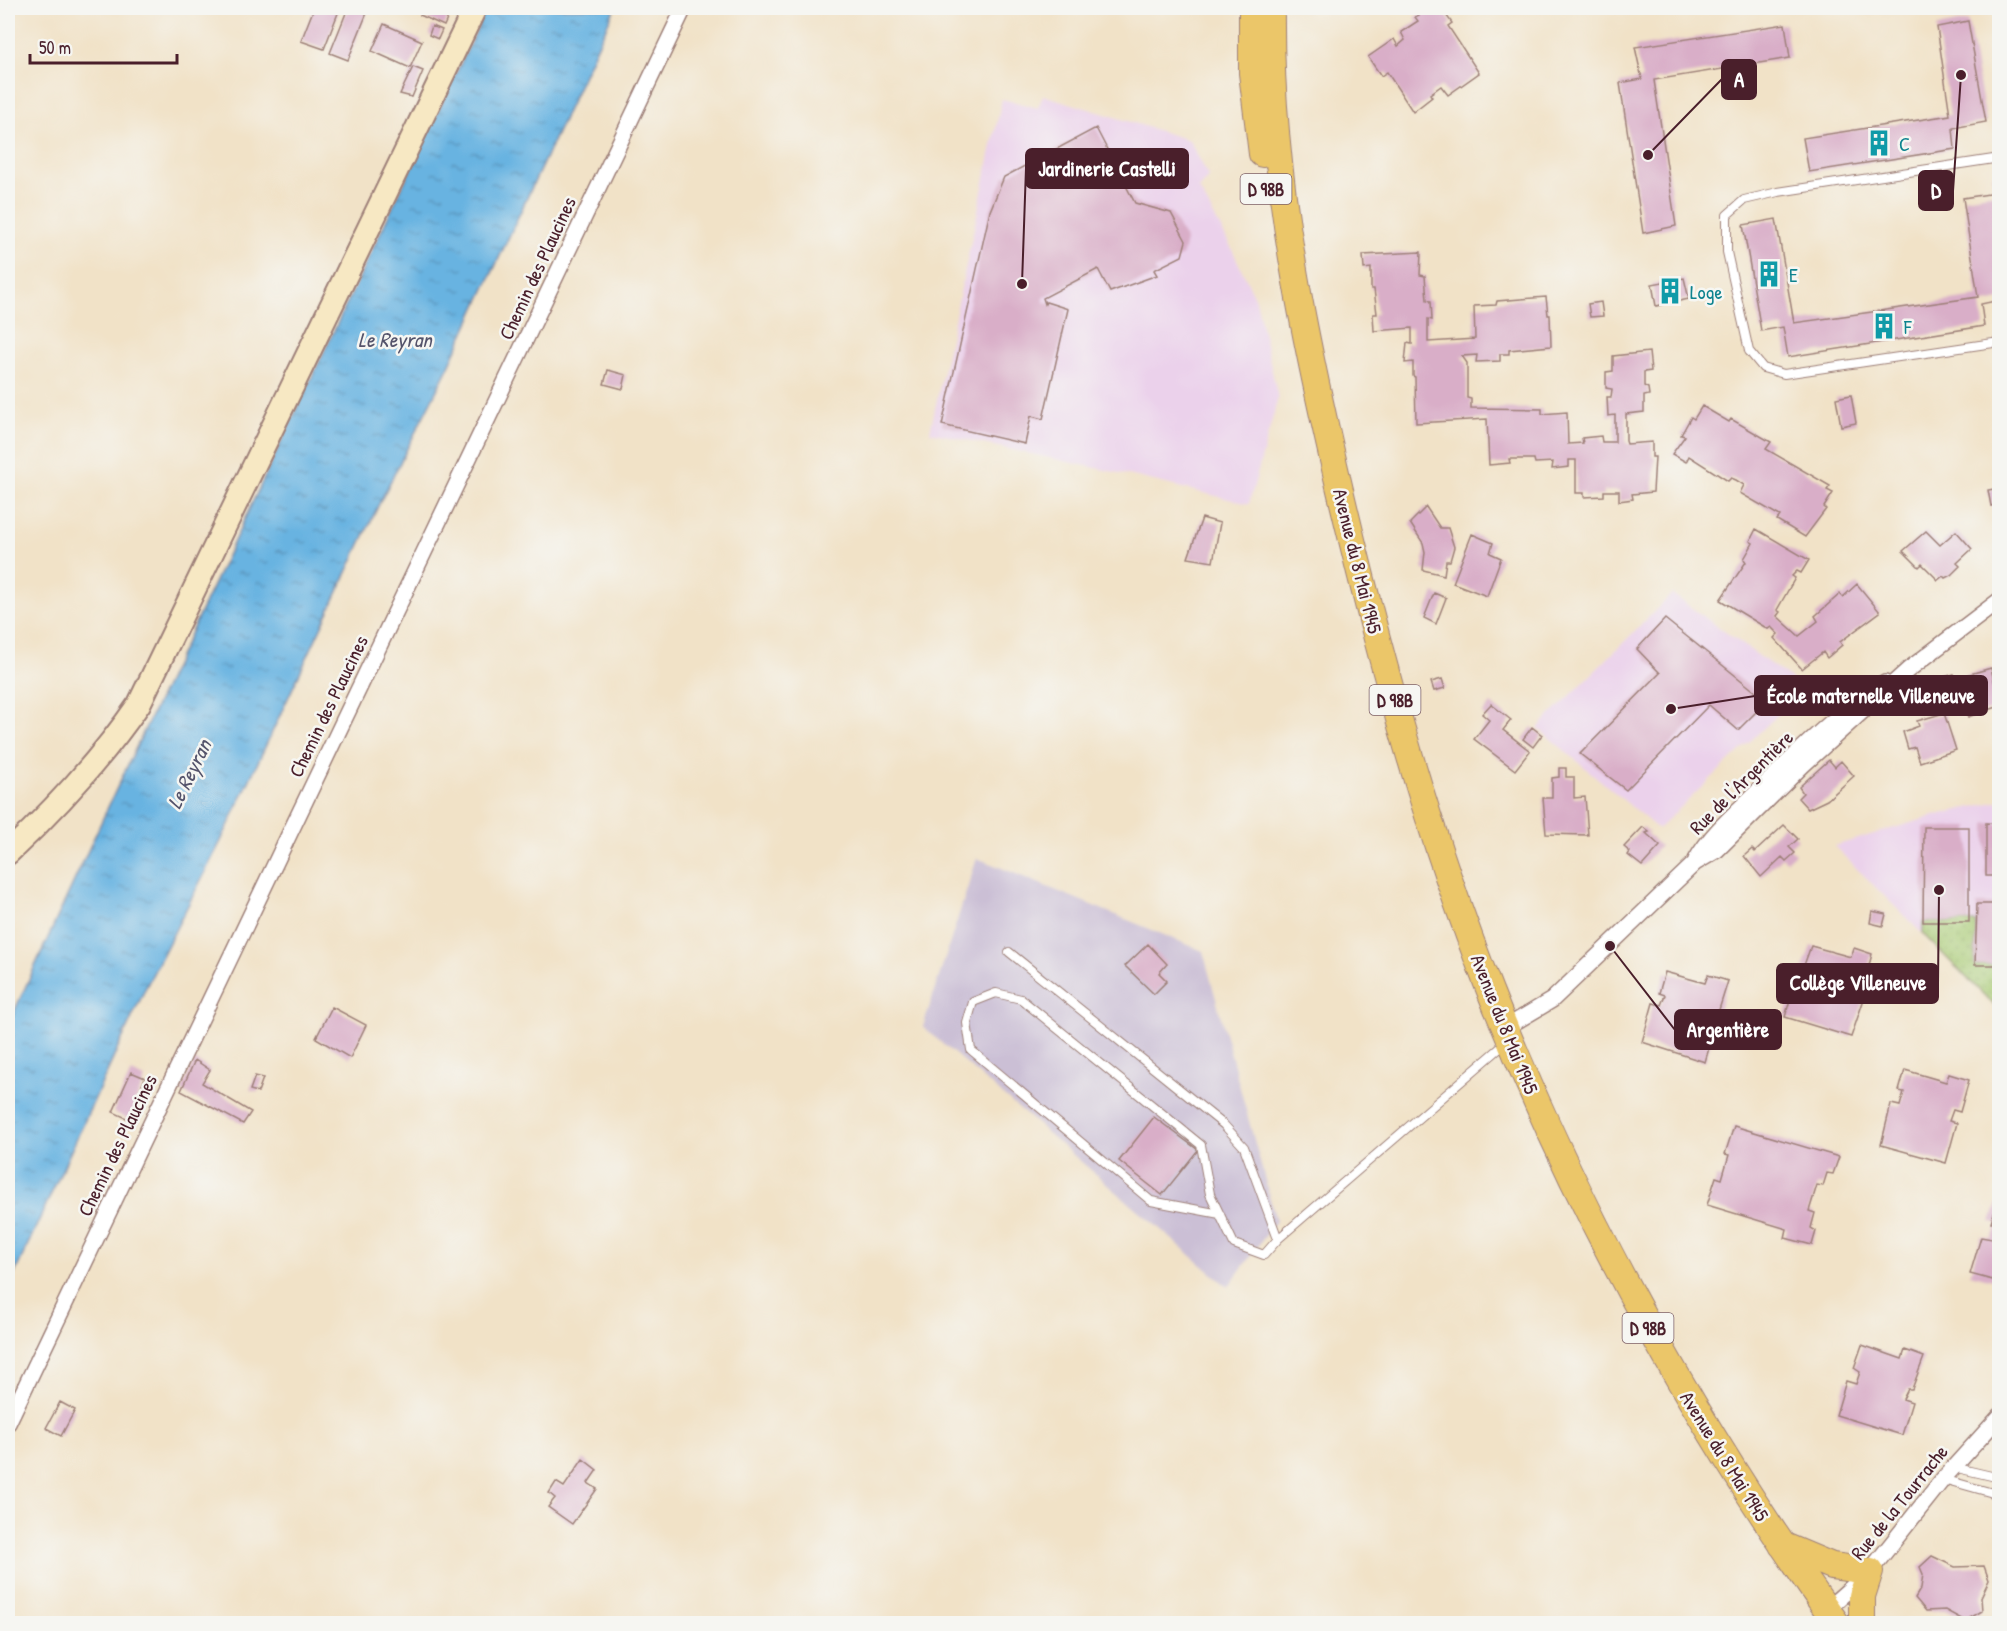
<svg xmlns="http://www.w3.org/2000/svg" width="2007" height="1631" font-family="'Patrick Hand',sans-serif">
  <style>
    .built { fill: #ebd1eb }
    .industrial { fill: #cbbfd5 }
    .garden { fill: url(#garden-dots); stroke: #78744e; stroke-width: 1.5 }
    .water { fill: url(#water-ripples); stroke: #596986; stroke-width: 1.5 }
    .building { fill: #d9aec8 }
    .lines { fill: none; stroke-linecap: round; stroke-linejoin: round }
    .service-casing { stroke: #9e8079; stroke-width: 10 }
    .minor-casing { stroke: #9e8079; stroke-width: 18 }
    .secondary-casing { stroke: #9e8079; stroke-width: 26 }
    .primary-casing { stroke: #9e8079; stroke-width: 28 }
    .service { stroke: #fff; stroke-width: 8 }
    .minor { stroke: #fff; stroke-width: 15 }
    .secondary { stroke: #f7e8c3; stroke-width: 22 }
    .primary { stroke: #ebc669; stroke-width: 26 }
    .labels { text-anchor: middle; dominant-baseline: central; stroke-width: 5; stroke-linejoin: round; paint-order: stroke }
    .shield { fill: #f6f6f2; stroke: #7e6067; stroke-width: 1.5 }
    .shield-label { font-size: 18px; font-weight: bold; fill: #4a1f2b }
    .culture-label { font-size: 20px; fill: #0d838f; stroke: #f6f6f2; text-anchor: start }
    .street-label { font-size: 20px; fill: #4a1f2b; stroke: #f6f6f2 }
    .water-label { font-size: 21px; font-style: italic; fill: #54536b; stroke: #f6f6f2 }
    .leader { fill: none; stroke: #4a1f2b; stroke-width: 2 }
    .callout-dot { fill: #4a1f2b; stroke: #f6f6f2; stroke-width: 2 }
    .callout { fill: #4a1f2b; stroke: #4a1f2b; stroke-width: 2 }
    .callout-label { font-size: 21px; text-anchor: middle; font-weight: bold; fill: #fff }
  </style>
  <defs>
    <pattern id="garden-dots" width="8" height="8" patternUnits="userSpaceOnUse" patternTransform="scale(1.5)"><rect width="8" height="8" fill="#a7ca72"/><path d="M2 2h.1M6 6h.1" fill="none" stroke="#91ad63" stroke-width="1.8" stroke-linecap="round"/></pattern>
    <pattern id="water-ripples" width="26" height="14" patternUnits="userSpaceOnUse" patternTransform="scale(1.5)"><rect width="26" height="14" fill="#68b3e1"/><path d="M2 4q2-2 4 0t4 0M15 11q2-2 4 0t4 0" fill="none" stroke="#5891b7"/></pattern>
  </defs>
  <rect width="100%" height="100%" fill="#f6f6f2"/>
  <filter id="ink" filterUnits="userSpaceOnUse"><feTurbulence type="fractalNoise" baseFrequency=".0167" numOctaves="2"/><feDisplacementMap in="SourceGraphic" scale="12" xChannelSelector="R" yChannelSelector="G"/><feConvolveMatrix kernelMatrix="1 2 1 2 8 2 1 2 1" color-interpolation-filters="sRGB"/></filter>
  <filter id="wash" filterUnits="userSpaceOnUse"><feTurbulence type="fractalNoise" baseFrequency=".008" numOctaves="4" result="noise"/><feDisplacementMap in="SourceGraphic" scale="24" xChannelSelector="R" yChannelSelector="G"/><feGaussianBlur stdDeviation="1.35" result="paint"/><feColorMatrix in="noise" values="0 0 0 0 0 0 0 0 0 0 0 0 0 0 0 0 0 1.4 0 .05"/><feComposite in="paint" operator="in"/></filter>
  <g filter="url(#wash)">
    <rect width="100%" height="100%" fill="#f1e2c7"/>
    <path class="built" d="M1043,95L1189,140L1209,177L1199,189L1230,245L1256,300L1278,398L1249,504L1133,476L930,432L1002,99L1038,108Z
      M1672,594L1805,689L1658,829L1538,728Z
      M1999,801V1010L1834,846L1941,814Z"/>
    <path class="industrial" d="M977,858L1203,951L1276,1221L1228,1287L923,1027Z"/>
    <path class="garden" d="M1923,922H1976L1975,965H1999V1010L1923,934Z"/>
    <path class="water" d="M487,8H615L448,368L379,504L221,841L146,987L8,1288V1025L115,792Z"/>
    <g id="blocks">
      <path class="building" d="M314,8H340L324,49L301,41Z
        M348,8H369L348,60L330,53Z
        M423,8H452L444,26L420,15Z
        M1417,8H1441L1452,23L1448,26L1479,73L1448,95L1441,86L1430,94L1432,97L1413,112L1387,72L1381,76L1368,57L1394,39L1398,46L1405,40L1401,32L1418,21L1415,17L1421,14Z
        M1968,21L1986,122L1953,128L1955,149L1809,172L1803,138L1950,115L1937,27Z
        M384,24L422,41L410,68L372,51Z
        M1785,24L1790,58L1654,80L1676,226L1643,233L1620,83L1642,79L1635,47Z
        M432,26L442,30L438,39L429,35Z
        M413,67L423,71L412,97L400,94Z
        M1096,128L1135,203L1171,213L1186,241L1182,256L1154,270L1157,275L1110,292L1098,269L1043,298L1045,304L1046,302L1068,309L1043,419L1031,416L1025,444L942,425L990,211L1004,177Z
        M2000,175V300L1981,304L1984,326L1788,357L1783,327L1761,331L1743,225L1776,219L1794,323L1978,297L1963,198L1996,193L1992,176Z
        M1421,252L1420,275L1425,276L1427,300L1431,301L1432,320L1428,319V342L1475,339L1474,306L1496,305L1497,301L1546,297L1548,315H1550L1551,346L1509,350V354H1500V361L1476,362L1477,355L1462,356L1467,363V398L1471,399V408L1542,409V414L1567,412L1568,444L1583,443L1582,438L1601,436L1602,442H1615V415L1608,416L1607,397H1611L1612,389L1606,388V372L1613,371V356L1649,352L1651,371L1644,372V386L1648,388L1649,395L1644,396V412L1626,414V441L1627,444L1652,442V457H1655L1653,492L1632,494L1633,499L1619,501V491H1604V496L1584,497V493H1576V460H1569V467L1552,469L1553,462L1535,463L1534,459H1509L1510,463L1489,465L1487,419L1416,423L1415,377L1413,376V362L1405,363L1407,343L1412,344V328L1374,331L1373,314H1377L1374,289H1371V268L1364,269L1363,255Z
        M1684,278L1689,299L1656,306L1652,284Z
        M1601,302L1603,316L1590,317L1588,304Z
        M608,370L626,375L623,389L604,384Z
        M1851,395L1856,423L1841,426L1836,398Z
        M1702,406L1729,422L1731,419L1771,442L1766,449L1830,486L1827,490L1833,493L1824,507L1826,509L1805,537L1777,520L1780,516L1740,493L1744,485L1736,480L1731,478L1728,481L1689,456L1686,462L1672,454L1685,436L1681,435L1691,417L1694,419Z
        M2000,488V504L1991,506L1988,490Z
        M1426,507L1440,528H1448L1454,547L1450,561H1446L1444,575L1423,570L1425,552L1423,543L1410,523Z
        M1202,518L1220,523L1213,562L1188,558Z
        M1756,529L1809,560L1801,573L1797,571L1792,576L1795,578L1777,610L1780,612L1777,616L1799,636L1818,621L1815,616L1840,594L1843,597L1857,584L1880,612L1840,642L1842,645L1827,658L1823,652L1802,669L1774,638L1778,634L1771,627L1768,629L1720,600L1746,562L1744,559L1753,543L1750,541Z
        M1926,531L1940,545L1956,531L1972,549L1957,563L1960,566L1951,575L1945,578L1943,576L1938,580L1922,564L1919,567L1903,551Z
        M1472,534L1493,543L1490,553L1501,558L1487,596L1453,583Z
        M1434,593L1446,598L1436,624L1424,618Z
        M1665,619L1767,701L1738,730L1709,705L1626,790L1580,754L1660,673L1637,649Z
        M1991,668L2000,706L1968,717L1962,700L1952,703L1944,677L1954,674L1956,678Z
        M1442,679L1445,688L1434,691L1431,682Z
        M1491,704L1511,720L1503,730L1530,751L1515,770L1474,739L1489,720L1482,714Z
        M1944,713L1956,750L1920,762L1915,747L1908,749L1903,732L1919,726L1917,721Z
        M1532,727L1542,735L1533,747L1523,739Z
        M1829,760L1835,767L1841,761L1854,776L1827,800L1808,809L1798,798L1803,793L1799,787Z
        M1559,768H1566V777H1574V798L1585,797L1588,835L1546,834L1543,798H1552V778L1559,777Z
        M1986,823L2000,824V876H1986Z
        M1784,825L1798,839L1789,847L1795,853L1786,861L1782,857L1761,877L1744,856L1752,849L1755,852Z
        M1643,827L1649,832L1646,833L1660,846L1642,866L1628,855L1630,852L1624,847Z
        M1924,827H1969V922H1923Z
        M1977,904H2000V965H1975Z
        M1872,911L1886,914L1883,926L1870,923Z
        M1148,944L1167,964L1159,973L1167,981L1154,994L1125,966Z
        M1811,946L1851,957L1854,948L1872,954L1864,985L1857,984L1856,994L1865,996L1851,1037L1785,1017L1797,977L1806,979L1809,970L1803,968Z
        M1665,972L1705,983L1708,975L1728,981L1718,1013L1715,1012L1712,1022L1716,1024L1705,1062L1642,1042L1653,1003L1661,1005L1665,995L1659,993Z
        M332,1007L366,1025L350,1058L316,1038Z
        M195,1060L210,1070L202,1083L251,1112L243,1124L181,1091Z
        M1905,1070L1946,1082L1949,1074L1969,1080L1960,1112L1953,1110L1949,1121L1957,1123L1946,1163L1881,1145L1891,1104L1900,1106L1904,1092L1899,1091Z
        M131,1072L145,1078L135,1103L141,1106L135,1122L113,1112Z
        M255,1076L263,1078L258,1092L250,1090Z
        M1154,1117L1198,1150L1162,1195L1119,1161Z
        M1734,1126L1839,1157L1833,1174L1827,1173L1823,1186L1817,1185L1809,1211L1815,1213L1811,1228L1816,1231L1812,1245L1785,1238L1787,1229L1707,1205L1716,1177L1722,1179L1729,1155L1725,1154Z
        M1997,1204L2000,1205V1282L1970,1274L1981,1237L1992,1239L1998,1223L1991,1222Z
        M1862,1345L1902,1359L1905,1350L1924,1357L1912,1389H1908L1903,1399L1912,1402L1902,1435L1836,1415L1846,1381L1856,1384L1860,1372L1854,1368Z
        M60,1402L75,1410L61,1436L46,1428Z
        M583,1459L597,1470L588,1483L597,1489L572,1524L548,1507L555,1498L549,1493L556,1482L564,1487Z
        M1932,1556L1955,1567L1984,1566L1989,1580L1981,1597L1982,1611L1965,1621L1945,1610L1926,1611L1915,1598L1921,1588L1923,1574L1920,1567Z"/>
    </g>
  </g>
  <g filter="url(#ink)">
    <use href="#blocks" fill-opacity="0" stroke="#9e8079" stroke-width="1.5"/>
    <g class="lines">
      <g class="service-casing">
        <path id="service" d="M2000,158L1778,192L1744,200L1727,215V252L1749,351L1763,368L1784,374L2000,342
          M1009,952L1224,1125L1244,1147L1278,1239L1507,1042
          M1220,1214L1151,1201L971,1050L967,1023L973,1002L996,993L1021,999L1201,1145L1210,1194L1234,1244L1264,1255L1278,1239
          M1953,1467L2000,1478
          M1943,1479L2000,1495"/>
      </g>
      <g class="minor-casing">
        <path id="minor" d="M1696,860C1712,832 1738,811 1761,788C1800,751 1839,710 1885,683
          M1505,1028L1552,1000L1695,863L1717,850L1803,765L1908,670L2000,600
          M8,1423L684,8
          M1827,1609L1870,1571L1943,1479L2000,1416"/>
      </g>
      <g class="secondary-casing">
        <path id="secondary" d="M8,853C56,808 101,759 139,704L475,8"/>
      </g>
      <g class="primary-casing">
        <path id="primary" d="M1252,8V73L1262,154
          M1271,8C1269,176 1305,343 1344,507C1383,670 1428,834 1490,991C1580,1218 1695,1425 1837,1624
          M1782,1545L1832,1566L1870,1571L1862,1596V1624"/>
      </g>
      <use href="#service" class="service"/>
      <use href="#minor" class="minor"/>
      <use href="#secondary" class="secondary"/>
      <use href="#primary" class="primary"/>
    </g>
  </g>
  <defs>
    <g id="building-bare" transform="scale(2.07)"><path d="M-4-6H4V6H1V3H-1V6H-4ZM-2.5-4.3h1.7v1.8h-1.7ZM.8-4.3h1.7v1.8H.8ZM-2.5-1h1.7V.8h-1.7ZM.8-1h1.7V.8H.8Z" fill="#0f9aa8" stroke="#f6f6f2" stroke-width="2.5" paint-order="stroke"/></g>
  </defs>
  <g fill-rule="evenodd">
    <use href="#building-bare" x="1879" y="143"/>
    <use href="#building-bare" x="1769" y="274"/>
    <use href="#building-bare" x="1670" y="291"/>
    <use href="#building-bare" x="1884" y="326"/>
  </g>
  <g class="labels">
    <g class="shield">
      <rect x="1240.5" y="174" width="51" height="30" rx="4.5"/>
      <rect x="1369.5" y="685" width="51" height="30" rx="4.5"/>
      <rect x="1622.5" y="1313" width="51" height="30" rx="4.5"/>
    </g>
    <g class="shield-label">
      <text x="1266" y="189">D 98B</text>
      <text x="1395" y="700">D 98B</text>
      <text x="1648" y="1328">D 98B</text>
    </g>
    <g class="culture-label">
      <text x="1899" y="143">C</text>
      <text x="1789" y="274">E</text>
      <text x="1690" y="291">Loge</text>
      <text x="1904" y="326">F</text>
    </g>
    <g class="street-label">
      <text transform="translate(537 268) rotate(-65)">Chemin des Plaucines</text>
      <text transform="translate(1358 561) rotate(76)">Avenue du 8 Mai 1945</text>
      <text transform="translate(328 706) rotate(-64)">Chemin des Plaucines</text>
      <text transform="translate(1741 782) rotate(-45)">Rue de l'Argentière</text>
      <text transform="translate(1505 1024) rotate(68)">Avenue du 8 Mai 1945</text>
      <text transform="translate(117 1145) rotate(-64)">Chemin des Plaucines</text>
      <text transform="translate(1725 1456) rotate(58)">Avenue du 8 Mai 1945</text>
      <text transform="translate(1899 1502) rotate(-51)">Rue de la Tourrache</text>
    </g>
    <g class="water-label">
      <text x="395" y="339">Le Reyran</text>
      <text transform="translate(189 774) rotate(-64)">Le Reyran</text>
    </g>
  </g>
  <path class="leader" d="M1648 155L1722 79M1022 284L1026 168M1961 75L1953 191M1671 709L1755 696M1939 890L1938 983M1610 946L1675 1030"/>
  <g class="callout-dot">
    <circle cx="1648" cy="155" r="6"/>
    <circle cx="1022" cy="284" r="6"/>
    <circle cx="1961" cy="75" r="6"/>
    <circle cx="1671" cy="709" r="6"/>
    <circle cx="1939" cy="890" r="6"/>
    <circle cx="1610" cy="946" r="6"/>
  </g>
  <g class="callout">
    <rect x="1722" y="60" width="34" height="39" rx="6"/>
    <rect x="1026" y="149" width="162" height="39" rx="6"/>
    <rect x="1919" y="171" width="34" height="39" rx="6"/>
    <rect x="1755" y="676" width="232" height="39" rx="6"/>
    <rect x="1777" y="964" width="161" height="39" rx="6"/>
    <rect x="1675" y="1010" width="106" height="39" rx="6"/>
  </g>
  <g class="callout-label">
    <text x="1739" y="87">A</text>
    <text x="1107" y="176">Jardinerie Castelli</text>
    <text x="1936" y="198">D</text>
    <text x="1871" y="703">École maternelle Villeneuve</text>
    <text x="1858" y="990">Collège Villeneuve</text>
    <text x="1728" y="1037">Argentière</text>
  </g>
  <rect width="2007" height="1631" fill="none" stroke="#f6f6f2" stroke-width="30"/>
  <path d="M30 54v9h147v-9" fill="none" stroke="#4a1f2b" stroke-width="3"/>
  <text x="39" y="54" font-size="18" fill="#4a1f2b" stroke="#f6f6f2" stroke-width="4.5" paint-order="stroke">50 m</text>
</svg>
